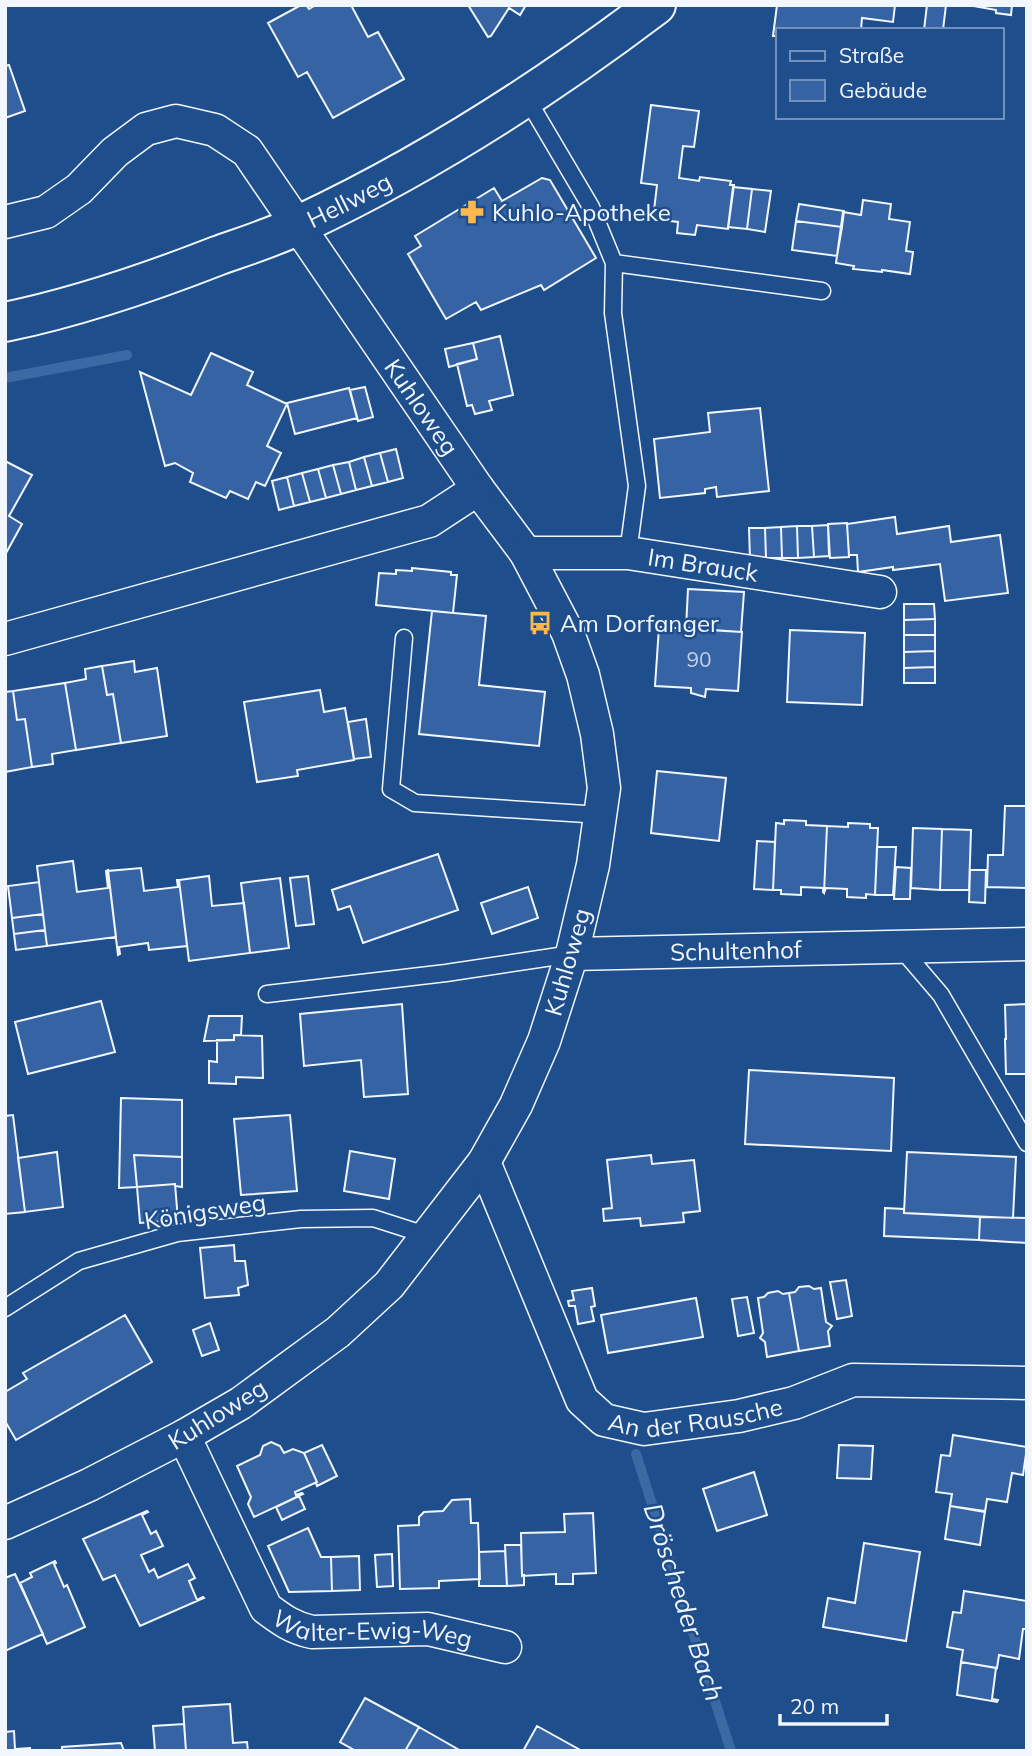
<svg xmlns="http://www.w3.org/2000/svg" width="1032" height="1756" font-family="Mulish,sans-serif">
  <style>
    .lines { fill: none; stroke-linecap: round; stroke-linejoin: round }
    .stream { stroke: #3b69a3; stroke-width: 10 }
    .building { fill: #3563a3; stroke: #f2f6ff; stroke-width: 2 }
    .lane-casing { stroke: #f2f6ff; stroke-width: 19 }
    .street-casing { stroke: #f2f6ff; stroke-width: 35 }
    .secondary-casing { stroke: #f2f6ff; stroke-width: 42 }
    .lane { stroke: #1f4e8c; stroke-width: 16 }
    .street { stroke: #1f4e8c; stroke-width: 32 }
    .secondary { stroke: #1f4e8c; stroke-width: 38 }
    .labels { text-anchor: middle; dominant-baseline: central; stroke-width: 5; stroke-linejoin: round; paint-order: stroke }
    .number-label { font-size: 21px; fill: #c3d1e8 }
    .street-label { font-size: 24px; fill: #f2f6ff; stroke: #1f4e8c }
    .poi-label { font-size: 24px; fill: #f2f6ff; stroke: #1f4e8c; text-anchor: start }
    .water-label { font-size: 26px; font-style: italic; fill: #f2f6ff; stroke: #1f4e8c }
  </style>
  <rect width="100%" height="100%" fill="#1f4e8c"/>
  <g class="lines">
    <path class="stream" d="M5,378L127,355
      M636,1454L731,1751"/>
  </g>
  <path class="building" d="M301,5H306L309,9L316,5H351L368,37L378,32L404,79L333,118L307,72L298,77L268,23Z
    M468,5H526L520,15L509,8L491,36L488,37Z
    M777,5H895L893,22L862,18L861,30H778V36H773Z
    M927,5H946L943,30L926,28L924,30Z
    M968,5H1012L1011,15L996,13V10Z
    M9,65L25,111L5,118V66Z
    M651,105L699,111L694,147L683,146L679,178L699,181L700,177L731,181L730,185H734L728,229L697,225L695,235L677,233L678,222L653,219L657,185L641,183Z
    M542,178L550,180L596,258L544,290L541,285L481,310L476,302L446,319L408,254L421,246L415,236L494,188L502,201Z
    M733,187L752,189L747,229L728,227Z
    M752,189L771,191L765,232L747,229Z
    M863,200L891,204L889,219L910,222L906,251L913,252L910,274L882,270V272L853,269L854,266L836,263L843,212L861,215Z
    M799,204L844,211L842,227L796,221Z
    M796,221L842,227L837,256L792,250Z
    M500,336L513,395L489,401L492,410L475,414L472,405L467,406L457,364L477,359L473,343Z
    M473,343L477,359L449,367L445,349Z
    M211,353L253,372L247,385L287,404L267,446L281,453L265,486L256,482L248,499L230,491L226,498L190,482L193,473L175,463L165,466L140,372L191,395Z
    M365,387L373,417L358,421L350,390Z
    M349,388L357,418L295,434L287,403Z
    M760,408L769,491L717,497L716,487L705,489V493L660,498L654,439L710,432L708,413Z
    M396,449L403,478L388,482L380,453Z
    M380,453L388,482L372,486L364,457Z
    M364,457L372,486L356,490L349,462Z
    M5,461L32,475L9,516L22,524L5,555Z
    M349,462L356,490L341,494L333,465Z
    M333,465L341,494L326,498L318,469Z
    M318,469L326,498L310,502L302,473Z
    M302,473L310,502L294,506L287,477Z
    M287,477L294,506L279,510L272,481Z
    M895,517L897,534L949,526L951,542L1000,535L1008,593L945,601L940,564L893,570V567L858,572L857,555H849L847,524Z
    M847,523L849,557L830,558L828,524Z
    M828,525L829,556L814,557L812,526Z
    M797,526H812L814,557L798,558Z
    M797,526L798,558H782L781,527Z
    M781,527L782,558H766L765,528Z
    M749,528H765L766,558L750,559Z
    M412,568L451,572V575H457L453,613L376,605L379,573L396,574V570L412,571Z
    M688,589L744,592L741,632L686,628Z
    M904,604H934L935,619L904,620Z
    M432,611L486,616L479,685L545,692L539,746L419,734Z
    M935,619V635H904V620Z
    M659,627L742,632L738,691L706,689L705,697L691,693V688L655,686Z
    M790,630L865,633L862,705L787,702Z
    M904,635H935V651L904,652Z
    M935,651V667L904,668V652Z
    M134,661L135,672L157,668L167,736L121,743L113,694L107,695L102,666Z
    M102,666L107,695L113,694L121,743L76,750L65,683L86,679L85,669Z
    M935,667V683H904V668Z
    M65,683L76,750L52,754L53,764L32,767L25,719L17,720L13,691Z
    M320,690L324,712L345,708L354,760L297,770L298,776L257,782L244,702Z
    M13,691L17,720L25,719L32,767L5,772V692Z
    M366,719L371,757L354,759L348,722Z
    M657,771L726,778L719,841L651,833Z
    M1005,806H1027L1026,888L987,887L988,855H1003Z
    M784,820L806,821V825L827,826L824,893L823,892V888L801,887V895L781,894V890H773L776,823L784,824Z
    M848,823L870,824V828H878L875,895L866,894V898L847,897V889L826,888L824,893L827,826L848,827Z
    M913,828L942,829L940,890L911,888Z
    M942,829L971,830L969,890H940Z
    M757,841L775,842L773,890L754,889Z
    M877,847H896L893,895H875Z
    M438,854L458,910L363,943L350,906L338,910L332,890Z
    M73,861L77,892L108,888L106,871L108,870L116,937L47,946L37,866Z
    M896,867L911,868L910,899H894Z
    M141,868L144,891L178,887L177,880H179L187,946L149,950L148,943L119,947L120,954L118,955L108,871Z
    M970,870H986L985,903L969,902Z
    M209,876L212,906L244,903L250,953L189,961L179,880Z
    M308,876L314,924L296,926L290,878Z
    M280,878L289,948L250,953L241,883Z
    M39,882L43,914L12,918L8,886Z
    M528,887L538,918L492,934L481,903Z
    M43,914L45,930L14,934L12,918Z
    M45,930L47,946L16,950L14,934Z
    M101,1001L115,1052L28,1074L15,1022Z
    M402,1004L408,1094L364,1097L361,1060L304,1066L300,1014Z
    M1027,1004V1074H1006L1005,1039H1006L1005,1005Z
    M209,1016H242L241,1035H234V1040L204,1041Z
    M234,1035L262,1036L263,1078L236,1077V1084L209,1083V1061L217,1062V1040H234Z
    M749,1070L894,1078L891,1151L745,1144Z
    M121,1098L182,1100V1157L134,1155L137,1187L119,1188Z
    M13,1115L25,1212L5,1214V1116Z
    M290,1115L297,1191L241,1195L234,1119Z
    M350,1151L395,1159L389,1199L344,1191Z
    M57,1152L63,1207L25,1212L18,1158Z
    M907,1152L1016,1157L1013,1218L904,1213Z
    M134,1155L182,1157V1187L175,1186V1184L137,1187Z
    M651,1155L652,1164L694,1160L700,1211L683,1213L684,1222L641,1226L640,1218L604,1221L603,1209L612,1208L607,1160Z
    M175,1184L178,1220L140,1223L137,1187Z
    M885,1208L904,1209V1213L980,1217L979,1240L884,1236Z
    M980,1217L1027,1218V1243L979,1240Z
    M234,1245L235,1261H245L248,1285L238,1288L239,1295L205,1298L200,1248Z
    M846,1280L852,1316L837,1319L830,1282Z
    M809,1286L814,1289L821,1288L826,1322L832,1326L828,1331L830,1346L799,1351L789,1293L795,1292L799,1287Z
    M592,1288L595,1306L591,1307L594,1321L578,1324L575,1306H569L568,1301L574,1300L572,1291Z
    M778,1291L783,1294L789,1293L799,1351L767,1357L765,1342L760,1338L763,1333L758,1298L764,1297L768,1293Z
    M747,1297L754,1333L738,1336L732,1299Z
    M696,1298L703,1337L608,1353L601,1315Z
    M125,1315L152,1362L16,1440L5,1421V1392L27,1379L23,1373Z
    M210,1323L219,1350L202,1356L193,1330Z
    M953,1435L1027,1447L1023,1475L1012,1473L1007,1502L987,1499L985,1512L950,1506L952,1494L936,1492L941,1455L950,1456Z
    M271,1442L280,1446L284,1453L293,1449L304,1453L317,1482L295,1492L296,1495L302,1493L303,1494L254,1517L248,1504L251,1497L237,1466L260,1455L263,1446Z
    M322,1445L337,1476L317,1486L316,1483L317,1482L304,1453Z
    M839,1445L873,1446L871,1479L837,1478Z
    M754,1472L767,1515L717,1531L703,1489Z
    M299,1496L305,1509L282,1520L276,1507Z
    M470,1499L471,1523H478L480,1579L439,1581V1588L400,1589L398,1526L419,1525V1517L424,1512L443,1511L452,1500Z
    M950,1506L985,1511L980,1545L945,1539Z
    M147,1511L148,1512L142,1515L151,1534L156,1531L163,1546L141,1555L149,1572L154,1569L158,1578L188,1564L195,1578L189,1581L197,1600L203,1597L204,1598L140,1626L115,1575L103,1580L83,1539Z
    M593,1513L596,1573L573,1574V1584H556V1574L522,1576L521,1533L565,1532L564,1514Z
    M308,1528L321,1557H331L332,1591L289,1592L268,1546Z
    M864,1543L920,1552L906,1641L823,1627L828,1598L855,1603Z
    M505,1545H521L522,1576L524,1575V1585L507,1586Z
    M505,1551L507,1586H479V1552Z
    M392,1554L393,1586L377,1587L375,1555Z
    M359,1556L360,1590L332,1591L331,1557Z
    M55,1561L56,1563L54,1564L64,1587L67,1585L85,1627L47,1644L20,1583L32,1577L30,1573Z
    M15,1574L43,1634L5,1651V1578Z
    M964,1591L1027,1601V1629H1023L1019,1659L999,1655L997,1668L961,1662L963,1650L947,1647L953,1612L961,1613Z
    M961,1662L996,1668L992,1699L998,1700L997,1702L957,1695Z
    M365,1698L419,1727L405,1751H356L340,1742Z
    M230,1704L233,1743L247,1742L248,1751H186L183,1707Z
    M184,1724L186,1751H155L153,1726Z
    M537,1726L582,1751H523Z
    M419,1727L461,1751H405Z
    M14,1731L15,1749L30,1748V1751H5V1732Z
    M121,1743L124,1751H62V1747Z"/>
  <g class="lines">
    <g class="lane-casing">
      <path id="lane" d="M526,97L591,207L614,263L613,313L637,486L628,553
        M614,263L822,291
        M404,638L391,789L415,803L601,815
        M900,947L941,995L1027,1143
        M267,994L446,973L572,954
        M5,1308L79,1261L177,1233L301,1219L373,1218L426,1235"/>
    </g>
    <g class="street-casing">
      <g id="street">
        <path id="s1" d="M5,222L46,212L79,189L115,152L146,129L176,121L215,130L247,151L478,489L526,553L568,633L583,675L597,734L604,788L593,865L572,954L544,1041L516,1105L484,1162L389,1285L338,1332L241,1403L184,1436L89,1485L5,1523"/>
        <path id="s2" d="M526,553H628L880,592"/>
        <path d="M5,639L429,521L478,489"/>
        <path id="s3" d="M572,954L1027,944"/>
        <path id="s4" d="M484,1162L582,1400L604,1420L644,1429L739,1416L794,1403L853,1380L1027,1383"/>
        <path id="s5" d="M184,1436L266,1608C282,1620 293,1628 312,1632L428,1629L505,1647"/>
      </g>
    </g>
    <g class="secondary-casing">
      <g id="secondary">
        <path id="s6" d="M5,322C78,307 148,283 217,256C245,246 274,237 301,224C427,165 545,89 656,5"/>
      </g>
    </g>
    <use href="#lane" class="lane"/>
    <use href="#street" class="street"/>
    <use href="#secondary" class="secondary"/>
  </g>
  <defs>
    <g id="pharmacy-bare" transform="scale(1.89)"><path d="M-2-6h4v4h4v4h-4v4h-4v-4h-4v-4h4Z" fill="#ffb74d" stroke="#1f4e8c" stroke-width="2.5" paint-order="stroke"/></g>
    <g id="bus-bare" transform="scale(1.89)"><path d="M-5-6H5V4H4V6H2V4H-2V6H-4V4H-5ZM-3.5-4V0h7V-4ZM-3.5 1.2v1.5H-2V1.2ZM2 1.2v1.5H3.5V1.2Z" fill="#ffb74d" stroke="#1f4e8c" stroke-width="2.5" paint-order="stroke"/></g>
  </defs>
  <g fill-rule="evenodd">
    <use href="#pharmacy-bare" x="472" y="212"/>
    <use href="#bus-bare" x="540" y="623"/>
  </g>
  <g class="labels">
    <g class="number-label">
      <text x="699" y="659">90</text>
    </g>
    <g class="street-label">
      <text stroke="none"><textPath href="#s6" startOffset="366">Hellweg</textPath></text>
      <text stroke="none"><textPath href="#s1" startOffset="592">Kuhloweg</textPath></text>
      <text stroke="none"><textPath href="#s2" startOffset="178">Im Brauck</textPath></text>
      <text stroke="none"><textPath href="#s3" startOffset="164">Schultenhof</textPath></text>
      <text transform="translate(567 962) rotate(-74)">Kuhloweg</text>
      <text transform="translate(205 1211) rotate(-9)">Königsweg</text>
      <text stroke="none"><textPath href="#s4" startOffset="380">An der Rausche</textPath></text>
      <text transform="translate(217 1414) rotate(-32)">Kuhloweg</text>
      <text stroke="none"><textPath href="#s5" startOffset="303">Walter-Ewig-Weg</textPath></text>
    </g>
    <g class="poi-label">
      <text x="492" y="212">Kuhlo-Apotheke</text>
      <text x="560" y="623">Am Dorfanger</text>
    </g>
    <g class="water-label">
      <text transform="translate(684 1602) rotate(72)">Dröscheder Bach</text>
    </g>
  </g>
  <rect width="1032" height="1756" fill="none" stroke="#f2f6ff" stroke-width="14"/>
  <rect x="776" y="28" width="228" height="91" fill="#1f4e8c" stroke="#7391ba" stroke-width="2"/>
  <rect x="790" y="51" width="35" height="10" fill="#1f4e8c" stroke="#7391ba" stroke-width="2"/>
  <text x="839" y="63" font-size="21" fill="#f2f6ff">Straße</text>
  <rect x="790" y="80" width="35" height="21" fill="#3563a3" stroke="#7391ba" stroke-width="2"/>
  <text x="839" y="98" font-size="21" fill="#f2f6ff">Gebäude</text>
  <path d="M780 1714v10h107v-10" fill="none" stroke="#f2f6ff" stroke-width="3.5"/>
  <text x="790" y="1714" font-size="21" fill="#f2f6ff" stroke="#1f4e8c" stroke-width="5" paint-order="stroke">20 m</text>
</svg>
